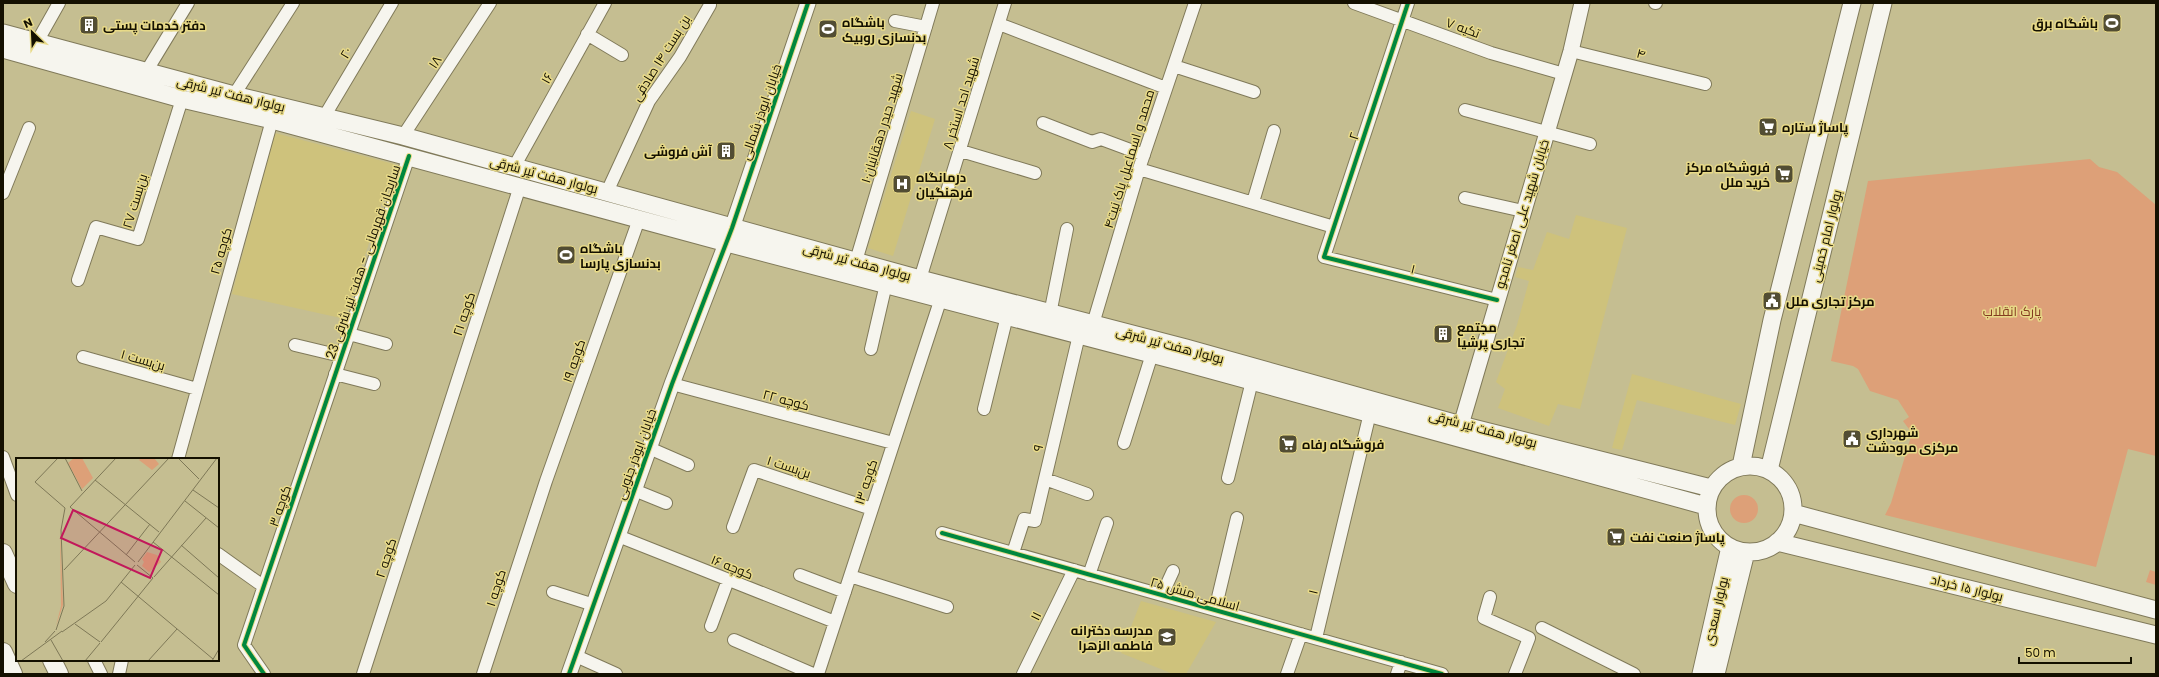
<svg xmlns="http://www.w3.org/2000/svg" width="2159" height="677" font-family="Poppins,Cairo,sans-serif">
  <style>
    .built { fill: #cec27c }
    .green { fill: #dda078 }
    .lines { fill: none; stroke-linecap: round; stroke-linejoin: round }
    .minor-casing { stroke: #807a5a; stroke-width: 14 }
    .tertiary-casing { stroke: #807a5a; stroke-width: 17 }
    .secondary-casing { stroke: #807a5a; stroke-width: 19 }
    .primary-casing { stroke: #807a5a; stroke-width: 20 }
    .minor { stroke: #f6f5ee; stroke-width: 12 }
    .tertiary { stroke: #f6f5ee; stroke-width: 15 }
    .secondary { stroke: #f6f5ee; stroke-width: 17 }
    .primary { stroke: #f6f5ee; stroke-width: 18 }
    .cycleway-casing { stroke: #e8da88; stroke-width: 6 }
    .cycleway { stroke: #00873e; stroke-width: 4 }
    .labels { text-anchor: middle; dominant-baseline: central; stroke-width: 3; stroke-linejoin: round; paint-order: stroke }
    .poi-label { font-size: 13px; font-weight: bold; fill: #141000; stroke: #e8da88; text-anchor: start }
    .street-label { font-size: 13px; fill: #141000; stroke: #e8da88 }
    .park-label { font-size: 13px; fill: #843b20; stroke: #e8da88 }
    .inset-road { fill: none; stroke: #7e7857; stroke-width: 1 }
    .view { fill: #c2185b; fill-opacity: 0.15; stroke: #c2185b; stroke-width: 2 }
    .inset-edge { fill: none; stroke: #141000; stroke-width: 2 }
  </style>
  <rect width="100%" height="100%" fill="#c5be91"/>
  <path class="built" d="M911,111L935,119L893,256L868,248Z
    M275,133L394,164L345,319L232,294Z
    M1576,215L1627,228L1580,409L1558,404L1549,426L1498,408L1505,389L1496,382L1517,325L1529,281L1515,277L1518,267L1533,270L1547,232L1569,239Z
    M1632,374L1741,404L1735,425L1637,400L1622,450L1612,448Z
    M1141,601L1216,622L1186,674H1173L1121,653Z"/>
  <path class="green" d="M2090,159L2099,167L2117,172L2156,205V456L2128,449L2096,567L1885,515L1891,503L1912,433L1903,421L1909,417L1898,400L1870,391L1858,369L1853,366L1831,361L1868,181Z
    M1730 509a14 14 0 1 1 28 0a14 14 0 1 1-28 0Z
    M2150,570L2156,572V585L2146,582Z"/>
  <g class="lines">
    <g class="minor-casing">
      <path id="minor" d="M1354,3L1491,53L1564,74
        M1408,3L1324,257L1497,300
        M1655,3H1656
        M895,21L926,27
        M999,24L1166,88
        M587,34L622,55
        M37,42L59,3
        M1571,51L1705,84
        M1174,66L1254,92
        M146,72L188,3
        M234,95L293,3
        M1465,110L1590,144
        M324,117L392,3
        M1043,123L1092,142L1101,139L1144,155
        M403,136L490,3
        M961,151L1035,173
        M514,167L605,3
        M1139,169L1334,227
        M607,192L649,101L680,57L710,5
        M3,193L29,128
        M1465,198L1523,211
        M1253,202L1274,131
        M856,261L933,3
        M920,279L1005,3
        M78,280L96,227L138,239L182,99
        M1050,314L1067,229
        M1093,324L1139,169L1195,3
        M349,334L386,344
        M295,345L341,356
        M871,349L886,284
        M83,357L197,389
        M335,374L374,384
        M672,384L893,443
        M984,409L1007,316
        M1124,443L1152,354
        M649,448L688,465
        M3,457L17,495
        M178,459L272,120
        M1228,478L1252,381
        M1045,479L1087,494
        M634,490L666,503
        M733,527L754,470L872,509
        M942,533L1442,674
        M618,536L835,622
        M1013,553L1024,519L1035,521L1079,335
        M218,554L263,586
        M800,575L845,592
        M1089,575L1107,523
        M850,576L947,607
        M553,592L594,605
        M1162,595L1173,571
        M1490,597L1484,618L1529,638L1515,674
        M1215,610L1237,518
        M711,626L728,580
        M1542,628L1634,674
        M1316,638L1370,413
        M734,640L813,674
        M576,656L616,674
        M94,660L101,674
        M119,674L122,660
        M264,674L244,645L409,156
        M363,674L520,186
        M483,674L546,481L639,219
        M818,674L941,298
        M1023,674L1074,570
        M1287,674L1301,634
        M1397,674L1401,662"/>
    </g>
    <g class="tertiary-casing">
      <path id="tertiary" d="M1461,425L1571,51L1582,3
        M569,674L672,384L732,228L808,3"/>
    </g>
    <g class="secondary-casing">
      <path id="secondary" d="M3,33L234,95L403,136L920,279L1186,348L1461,425L1711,488
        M3,49L182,99L272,120L727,243L1182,362L1706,506
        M1707 509a43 43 0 1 1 86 0a43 43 0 1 1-86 0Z
        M1741,466L1772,320L1852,3
        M1769,470L1883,3
        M1793,513L2156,610
        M1777,542L2156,635
        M1701,674L1730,547
        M1716,674L1746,552"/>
    </g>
    <g class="primary-casing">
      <path id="primary" d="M3,553L17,584
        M3,652L13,674
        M52,660L59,674"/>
    </g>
    <use href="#minor" class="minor"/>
    <use href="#tertiary" class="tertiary"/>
    <use href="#secondary" class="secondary"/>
    <use href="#primary" class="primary"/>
    <g class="cycleway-casing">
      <path id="cycleway" d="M1408,3L1324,257L1497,300
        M942,533L1442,674
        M264,674L244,645L409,156
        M569,674L672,384L732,228L808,3"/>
    </g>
    <use href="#cycleway" class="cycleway"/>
  </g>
  <defs>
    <g id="stadium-square" transform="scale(1)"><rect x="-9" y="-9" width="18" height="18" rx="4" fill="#524d33" stroke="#e8da88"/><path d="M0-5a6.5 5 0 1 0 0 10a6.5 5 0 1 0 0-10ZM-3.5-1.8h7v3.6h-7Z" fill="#fff"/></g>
    <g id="building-square" transform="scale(1)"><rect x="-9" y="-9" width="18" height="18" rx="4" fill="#524d33" stroke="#e8da88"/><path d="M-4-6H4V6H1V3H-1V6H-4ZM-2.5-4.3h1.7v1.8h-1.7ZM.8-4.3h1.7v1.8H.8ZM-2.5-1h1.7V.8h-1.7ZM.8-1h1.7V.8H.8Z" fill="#fff"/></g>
    <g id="supermarket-square" transform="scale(1)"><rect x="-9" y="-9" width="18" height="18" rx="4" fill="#524d33" stroke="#e8da88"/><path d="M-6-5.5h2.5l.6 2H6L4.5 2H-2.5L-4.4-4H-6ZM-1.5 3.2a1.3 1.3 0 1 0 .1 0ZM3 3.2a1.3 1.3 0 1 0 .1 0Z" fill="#fff"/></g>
    <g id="hospital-square" transform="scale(1)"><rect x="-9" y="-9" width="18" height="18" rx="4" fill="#524d33" stroke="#e8da88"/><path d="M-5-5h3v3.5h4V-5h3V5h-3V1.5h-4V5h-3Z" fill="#fff"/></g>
    <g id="civic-square" transform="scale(1)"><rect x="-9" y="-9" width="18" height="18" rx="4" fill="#524d33" stroke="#e8da88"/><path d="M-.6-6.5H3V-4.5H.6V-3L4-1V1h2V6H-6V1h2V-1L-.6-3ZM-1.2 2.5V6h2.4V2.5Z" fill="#fff"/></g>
    <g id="school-square" transform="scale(1)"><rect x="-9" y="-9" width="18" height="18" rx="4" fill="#524d33" stroke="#e8da88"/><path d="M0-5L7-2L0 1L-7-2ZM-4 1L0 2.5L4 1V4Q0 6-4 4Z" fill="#fff"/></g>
  </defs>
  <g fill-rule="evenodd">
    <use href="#stadium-square" x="2112" y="23"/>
    <use href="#building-square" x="89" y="25"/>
    <use href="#stadium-square" x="828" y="29"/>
    <use href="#supermarket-square" x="1768" y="127"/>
    <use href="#building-square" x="726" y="151"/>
    <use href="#supermarket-square" x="1784" y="174"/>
    <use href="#hospital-square" x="902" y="184"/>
    <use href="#stadium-square" x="566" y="255"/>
    <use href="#civic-square" x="1772" y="301"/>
    <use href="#building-square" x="1443" y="334"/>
    <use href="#civic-square" x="1852" y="439"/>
    <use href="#supermarket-square" x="1288" y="444"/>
    <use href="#supermarket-square" x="1616" y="537"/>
    <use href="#school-square" x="1167" y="637"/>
  </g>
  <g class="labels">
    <g class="poi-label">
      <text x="842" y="22">باشگاه<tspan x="842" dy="15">بدنسازی روبیک</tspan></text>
      <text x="2098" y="23" text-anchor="end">باشگاه برق</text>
      <text x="103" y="25">دفتر خدمات پستی</text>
      <text x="1782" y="127">پاساژ ستاره</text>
      <text x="712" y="151" text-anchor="end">آش فروشی</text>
      <text x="1770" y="167" text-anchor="end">فروشگاه مرکز<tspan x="1770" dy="15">خرید ملل</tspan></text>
      <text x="916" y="177">درمانگاه<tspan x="916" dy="15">فرهنگیان</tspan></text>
      <text x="580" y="248">باشگاه<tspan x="580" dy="15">بدنسازی پارسا</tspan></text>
      <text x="1786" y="301">مرکز تجاری ملل</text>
      <text x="1457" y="327">مجتمع<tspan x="1457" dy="15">تجاری پرشیا</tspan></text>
      <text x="1866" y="432">شهرداری<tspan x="1866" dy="15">مرکزی مرودشت</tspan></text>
      <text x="1302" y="444">فروشگاه رفاه</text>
      <text x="1630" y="537">پاساژ صنعت نفت</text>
      <text x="1153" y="630" text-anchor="end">مدرسه دخترانه<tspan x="1153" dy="15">فاطمه الزهرا</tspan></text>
    </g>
    <g class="street-label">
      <text transform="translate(1463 28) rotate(20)">تکیه ۷</text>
      <text transform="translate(346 53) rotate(-59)">۲۰</text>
      <text transform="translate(1641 54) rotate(14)">۴</text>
      <text transform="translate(661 58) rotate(-58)">بن بست ۱۴ صادقی</text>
      <text transform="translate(435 62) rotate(-57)">۱۸</text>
      <text transform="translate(547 78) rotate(-61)">۱۶</text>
      <text transform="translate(231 94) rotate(14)">بولوار هفت تیر شرقی</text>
      <text transform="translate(961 103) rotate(-73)">شهید احد استخر ۸</text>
      <text transform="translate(761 112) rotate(-71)">خیابان ابوذر شمالی</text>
      <text transform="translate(882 128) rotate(-73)">شهید حیدر دهقانیان۱۰</text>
      <text transform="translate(1354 136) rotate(-72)">۲</text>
      <text transform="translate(1129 159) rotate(-73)">محمد و اسماعیل پاک نیت۴</text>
      <text transform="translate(544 175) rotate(15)">بولوار هفت تیر شرقی</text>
      <text transform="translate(135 201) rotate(-73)">بن‌بست ۲۷</text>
      <text transform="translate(1522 214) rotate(-73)">خیابان شهید علی اصغر نامجو</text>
      <text transform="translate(1826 236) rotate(-76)">بولوار امام خمینی</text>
      <text transform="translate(221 251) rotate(-74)">کوچه ۲۵</text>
      <text transform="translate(363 262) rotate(-71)">ساریجان قهرمانی - هفت تیر شرقی 23</text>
      <text transform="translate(857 262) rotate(15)">بولوار هفت تیر شرقی</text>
      <text transform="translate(1413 269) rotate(14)">۱</text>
      <text transform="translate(464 314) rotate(-72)">کوچه ۲۱</text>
      <text transform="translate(1170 345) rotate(15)">بولوار هفت تیر شرقی</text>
      <text transform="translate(143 360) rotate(16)">بن‌بست ۱</text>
      <text transform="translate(574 361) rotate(-71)">کوچه ۱۹</text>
      <text transform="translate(786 400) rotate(15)">کوچه ۲۲</text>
      <text transform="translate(1483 429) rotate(15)">بولوار هفت تیر شرقی</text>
      <text transform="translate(1038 448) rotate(-77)">۹</text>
      <text transform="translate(636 454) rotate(-70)">خیابان ابوذر جنوبی</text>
      <text transform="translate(789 467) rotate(18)">بن‌بست ۱</text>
      <text transform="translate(866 482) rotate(-72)">کوچه ۱۳</text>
      <text transform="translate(280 506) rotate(-71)">کوچه ۳</text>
      <text transform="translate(386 558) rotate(-72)">کوچه ۲</text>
      <text transform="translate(732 567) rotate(22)">کوچه ۱۶</text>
      <text transform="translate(496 588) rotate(-72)">کوچه ۱</text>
      <text transform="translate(1967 588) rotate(14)">بولوار ۱۵ خرداد</text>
      <text transform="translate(1313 592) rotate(-76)">۱</text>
      <text transform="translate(1195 594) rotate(16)">اسلامی منش ۲۵</text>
      <text transform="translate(1716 611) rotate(-77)">بولوار سعدی</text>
      <text transform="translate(1036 616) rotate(-64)">۱۱</text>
    </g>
    <g class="park-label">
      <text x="2012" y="311">پارک انقلاب</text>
    </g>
  </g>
  <g transform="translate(16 458)">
    <rect width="203" height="203" fill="#c5be91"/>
    <path d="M58,0H66L77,20L66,31L52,5ZM125,0H138L143,6L136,12L123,2ZM44,69L47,147L40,168L45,148ZM131,94L141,97L145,104L133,114L126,108L128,104L126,101Z" fill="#dda078"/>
    <path class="inset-road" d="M42,0L19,24L49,50M49,0L66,33M162,0L183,21M79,22L143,74M177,32L203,50M169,43L203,70M54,49L119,104M54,49L100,0M137,84L203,137M165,87L203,120M110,97L134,66M122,104L201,0M121,107L137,120M48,112L153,0M138,119L190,60M105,124L197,201M59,166L84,184M40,172L48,148L45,72L49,50M46,174L90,143L119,107M35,182L47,203M29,184L39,173M85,184L137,120M5,203L46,173M69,203L84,185M132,203L161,171M196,203L203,191"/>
    <path class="view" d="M57,52L146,92L134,120L45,80Z"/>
    <rect width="203" height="203" class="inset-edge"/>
  </g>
  <rect width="2159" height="677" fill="none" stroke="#141000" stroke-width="8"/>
  <g transform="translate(32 32) rotate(336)" stroke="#e8da88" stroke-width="3" paint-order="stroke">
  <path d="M0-3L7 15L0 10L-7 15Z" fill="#141000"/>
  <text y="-6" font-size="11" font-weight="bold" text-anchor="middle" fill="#141000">N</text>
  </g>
  <path d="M2019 657v6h112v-6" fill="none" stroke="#141000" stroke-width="2"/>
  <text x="2025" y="657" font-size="12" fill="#141000" stroke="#e8da88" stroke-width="3" paint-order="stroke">50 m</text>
</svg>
